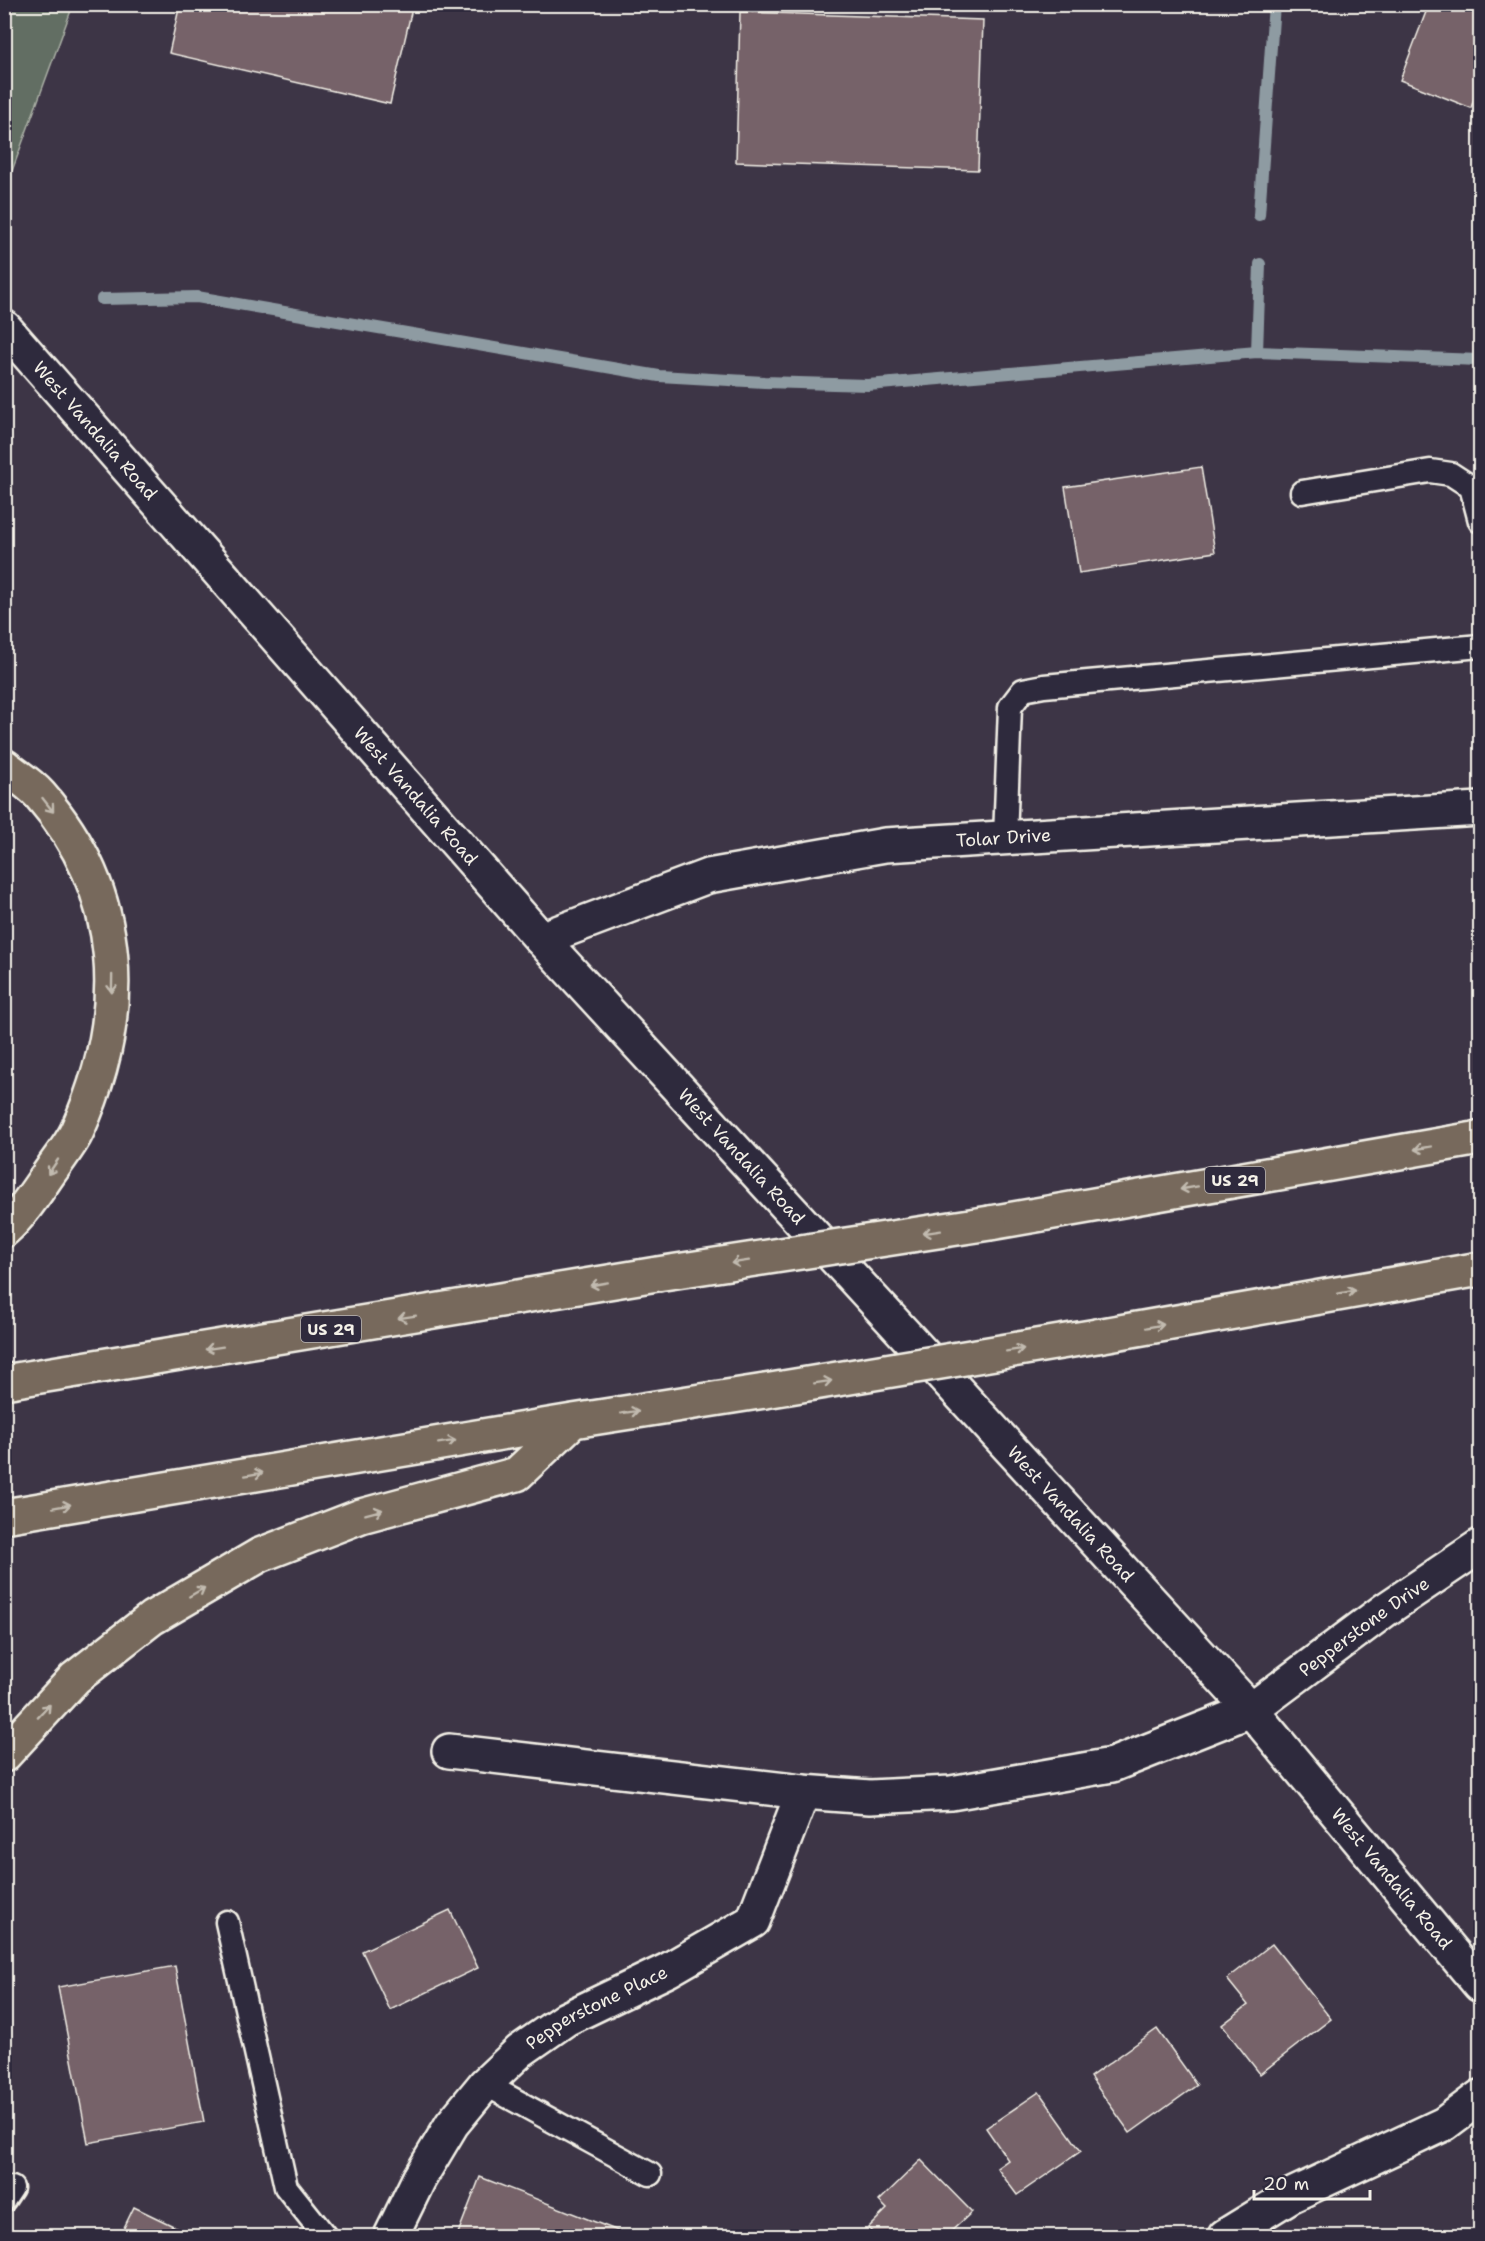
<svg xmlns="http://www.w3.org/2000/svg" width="1485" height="2241" font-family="'Shantell Sans',sans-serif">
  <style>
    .green { fill: #626e63; stroke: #abb0a6; stroke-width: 1.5 }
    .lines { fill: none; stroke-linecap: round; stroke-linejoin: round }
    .stream { stroke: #8e9ba2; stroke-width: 12 }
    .building { fill: #766269; stroke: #f4f1e8; stroke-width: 1.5 }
    .service-casing { stroke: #f4f1e8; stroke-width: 27 }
    .minor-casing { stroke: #f4f1e8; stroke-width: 38 }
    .secondary-casing { stroke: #f4f1e8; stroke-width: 38 }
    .motorway-casing { stroke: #f4f1e8; stroke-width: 38 }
    .service { stroke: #2f2a3d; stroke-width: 22 }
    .minor { stroke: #2f2a3d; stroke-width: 33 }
    .secondary { stroke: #2f2a3d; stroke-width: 33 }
    .motorway { stroke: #77695c; stroke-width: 33 }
    .motorway-bridge-casing { stroke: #f4f1e8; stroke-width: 38; stroke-linecap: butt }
    .motorway-bridge { stroke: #77695c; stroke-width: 33 }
    .oneway { stroke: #c2bbb0 }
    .labels { text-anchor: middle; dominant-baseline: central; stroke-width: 6; stroke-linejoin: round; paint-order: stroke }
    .shield { fill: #2f2a3d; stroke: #b9b5b5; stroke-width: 1.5 }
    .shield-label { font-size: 16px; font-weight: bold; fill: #f4f1e8 }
    .street-label { font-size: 18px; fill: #f4f1e8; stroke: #2f2a3d }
  </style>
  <rect width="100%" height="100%" fill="#3d3546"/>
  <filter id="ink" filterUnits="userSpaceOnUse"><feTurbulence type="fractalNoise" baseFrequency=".0167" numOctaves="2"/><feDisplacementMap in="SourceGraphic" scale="12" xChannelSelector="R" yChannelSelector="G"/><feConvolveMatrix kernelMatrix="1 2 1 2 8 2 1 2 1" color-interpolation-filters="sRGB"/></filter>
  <g filter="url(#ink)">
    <path class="green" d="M5,4L73,5L5,190L4,5Z"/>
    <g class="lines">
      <path class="stream" d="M1259,215L1274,4
        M102,299L197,297L659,376L764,382L868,385L1257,352L1480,360
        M1257,352L1260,264"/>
    </g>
    <path class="building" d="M180,4H413L390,104L169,53Z
      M1429,4H1480V82L1471,108L1400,80Z
      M740,12L983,20L978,170L736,162Z
      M1201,467L1215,552L1079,573L1065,487Z
      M450,1910L478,1968L390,2010L362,1951Z
      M1272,1944L1331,2019L1260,2074L1222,2025L1248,2005L1227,1979Z
      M175,1966L204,2122L88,2143L58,1987Z
      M1157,2029L1197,2085L1130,2133L1090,2077Z
      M1039,2092L1081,2151L1017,2195L997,2168L1008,2160L986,2128Z
      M921,2160L972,2212L946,2236H876L868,2228L887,2209L879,2201Z
      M480,2177L631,2236H457Z
      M134,2207L194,2236H120Z"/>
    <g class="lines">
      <g class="service-casing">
        <path id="service" d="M1302,492L1430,471L1451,474L1471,487L1480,521
          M1005,838L1010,707L1023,690L1044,686L1480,646
          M227,1922L286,2187L325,2236
          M485,2084L650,2174
          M4,2200L12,2188"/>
      </g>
      <g class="minor-casing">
        <g id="minor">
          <path id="s1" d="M541,939L708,876L885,845L1480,809"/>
          <path id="s2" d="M449,1751L803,1792L870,1797L951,1793L1112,1765L1251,1710L1385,1610L1480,1546"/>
          <path id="s3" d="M391,2236L419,2179L452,2124L485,2084L520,2051L566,2019L668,1970L753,1921L803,1792"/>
          <path d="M1225,2236L1290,2196L1444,2124L1480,2097"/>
        </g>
      </g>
      <g class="secondary-casing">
        <g id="secondary">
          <path id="s4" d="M4,327L541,939L1251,1710L1480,1985"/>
        </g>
      </g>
      <g class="motorway-casing">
        <path id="motorway" d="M4,766C16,775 30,784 40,795C126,894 130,1014 77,1131C71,1144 60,1157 52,1169C37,1190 24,1212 4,1230
          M990,1223L1480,1138
          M1097,1336L1480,1269
          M4,1382L657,1274
          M4,1516L573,1421L765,1391
          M4,1755L75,1678L152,1618L260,1555L361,1516L517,1474L573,1421"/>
      </g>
      <use href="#service" class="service"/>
      <use href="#minor" class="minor"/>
      <use href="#secondary" class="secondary"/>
      <use href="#motorway" class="motorway"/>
      <g class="motorway-bridge-casing">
        <path id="motorway-bridge" d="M657,1274L990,1223
          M765,1391L1097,1336"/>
      </g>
      <use href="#motorway-bridge" class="motorway-bridge"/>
    </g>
    <defs><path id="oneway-shaft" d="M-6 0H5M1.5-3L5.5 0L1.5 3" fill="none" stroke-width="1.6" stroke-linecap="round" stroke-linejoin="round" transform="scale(1.5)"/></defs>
    <g class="oneway">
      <use href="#oneway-shaft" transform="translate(48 805) rotate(52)"/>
      <use href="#oneway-shaft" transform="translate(112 984) rotate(91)"/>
      <use href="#oneway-shaft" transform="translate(1423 1148) rotate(170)"/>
      <use href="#oneway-shaft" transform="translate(53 1167) rotate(124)"/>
      <use href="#oneway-shaft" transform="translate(1189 1188) rotate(170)"/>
      <use href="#oneway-shaft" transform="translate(932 1232) rotate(171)"/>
      <use href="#oneway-shaft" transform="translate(740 1262) rotate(171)"/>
      <use href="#oneway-shaft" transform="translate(599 1284) rotate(170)"/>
      <use href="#oneway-shaft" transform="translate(1347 1292) rotate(-10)"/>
      <use href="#oneway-shaft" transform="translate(407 1317) rotate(171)"/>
      <use href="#oneway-shaft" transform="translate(1155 1326) rotate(-10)"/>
      <use href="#oneway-shaft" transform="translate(214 1348) rotate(171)"/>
      <use href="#oneway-shaft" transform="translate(1015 1350) rotate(-9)"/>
      <use href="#oneway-shaft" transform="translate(823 1382) rotate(-9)"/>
      <use href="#oneway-shaft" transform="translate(630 1412) rotate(-9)"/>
      <use href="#oneway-shaft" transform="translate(447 1442) rotate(-9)"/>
      <use href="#oneway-shaft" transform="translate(254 1474) rotate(-10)"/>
      <use href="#oneway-shaft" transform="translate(62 1506) rotate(-10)"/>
      <use href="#oneway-shaft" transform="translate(374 1512) rotate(-15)"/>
      <use href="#oneway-shaft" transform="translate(197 1592) rotate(-30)"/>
      <use href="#oneway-shaft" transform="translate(44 1711) rotate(-47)"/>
    </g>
  </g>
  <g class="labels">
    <g class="shield">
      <rect x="1205" y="1167" width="60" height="26" rx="4.5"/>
      <rect x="301" y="1316" width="60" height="26" rx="4.5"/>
    </g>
    <g class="shield-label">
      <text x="1235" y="1180">US 29</text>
      <text x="331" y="1329">US 29</text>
    </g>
    <g class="street-label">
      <text stroke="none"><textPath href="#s4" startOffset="138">West Vandalia Road</textPath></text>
      <text stroke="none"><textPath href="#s4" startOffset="624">West Vandalia Road</textPath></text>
      <text stroke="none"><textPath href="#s1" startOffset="477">Tolar Drive</textPath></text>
      <text stroke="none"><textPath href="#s4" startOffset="1110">West Vandalia Road</textPath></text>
      <text stroke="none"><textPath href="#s4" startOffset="1596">West Vandalia Road</textPath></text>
      <text stroke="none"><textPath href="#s2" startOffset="958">Pepperstone Drive</textPath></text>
      <text stroke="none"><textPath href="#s4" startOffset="2082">West Vandalia Road</textPath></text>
      <text stroke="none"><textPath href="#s3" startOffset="316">Pepperstone Place</textPath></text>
    </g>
  </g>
  <rect width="1485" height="2241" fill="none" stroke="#2f2a3d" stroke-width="24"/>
  <rect x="12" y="12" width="1461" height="2217" fill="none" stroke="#f4f1e8" stroke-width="2" filter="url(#ink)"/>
  <path d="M1254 2190v9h116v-9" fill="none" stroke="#f4f1e8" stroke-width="3"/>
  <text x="1263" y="2190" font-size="18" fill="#f4f1e8" stroke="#2f2a3d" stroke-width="4.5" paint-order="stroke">20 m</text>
</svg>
